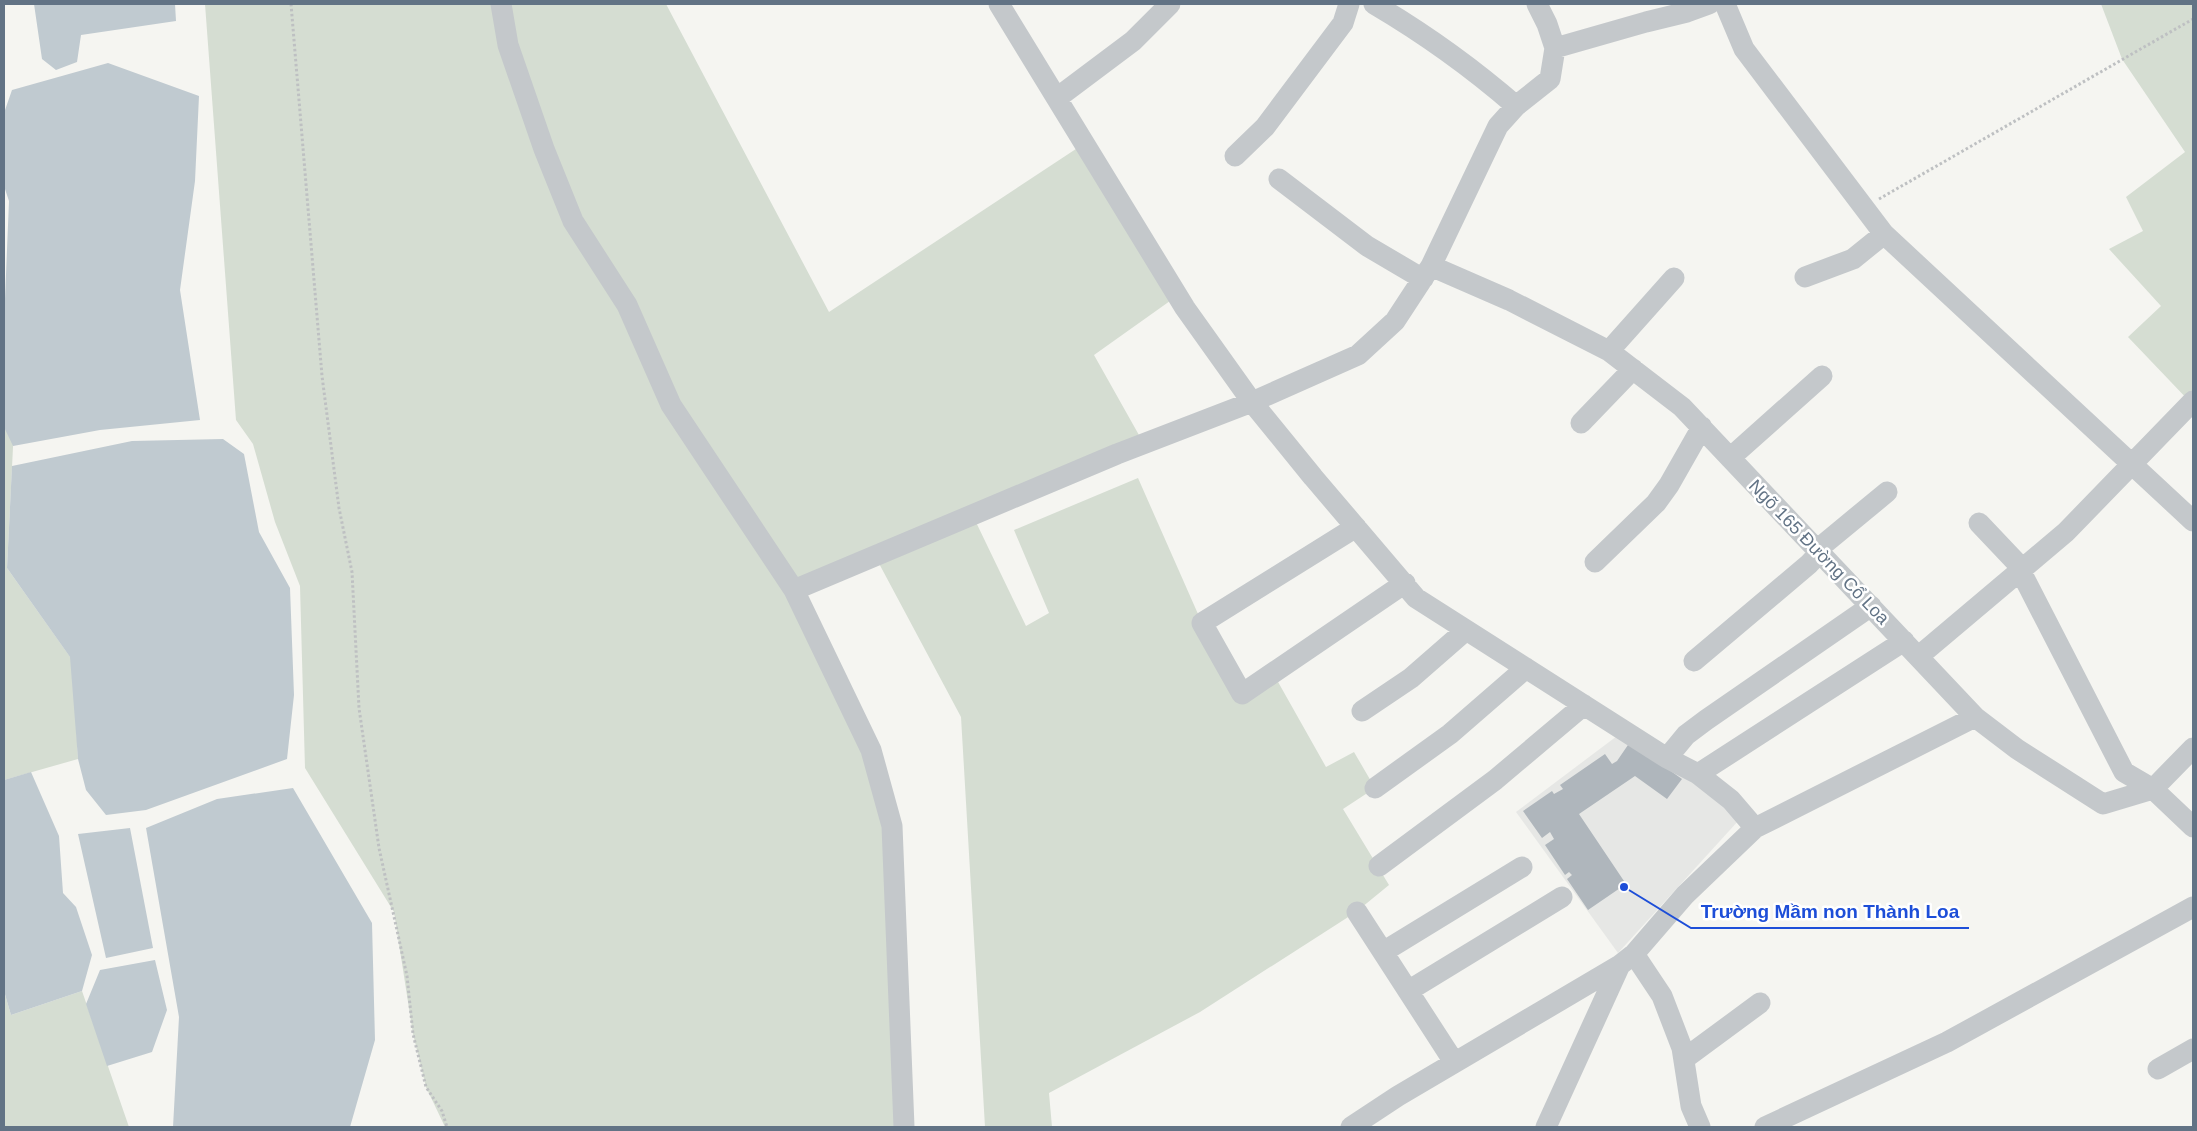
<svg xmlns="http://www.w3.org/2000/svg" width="2197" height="1131" font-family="Arial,sans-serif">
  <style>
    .built { fill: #e6e7e5 }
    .green { fill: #d5ddd2 }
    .water { fill: #c0cad0 }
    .building { fill: #afb6bc }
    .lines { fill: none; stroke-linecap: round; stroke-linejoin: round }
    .path { stroke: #bec0c2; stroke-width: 3; stroke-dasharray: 2.5 2.5; stroke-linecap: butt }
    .minor { stroke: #c4c8cb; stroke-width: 21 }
    .labels { text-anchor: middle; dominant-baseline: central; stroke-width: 5; stroke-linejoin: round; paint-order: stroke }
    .street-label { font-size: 18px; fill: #627385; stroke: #fff }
    .leader { fill: none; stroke: #1d4ed8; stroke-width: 2 }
    .callout-dot { fill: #1d4ed8; stroke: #fff; stroke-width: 2 }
    .callout-label { font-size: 19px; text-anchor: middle; font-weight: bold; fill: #1d4ed8; stroke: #fff; stroke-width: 5; stroke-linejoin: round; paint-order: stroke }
  </style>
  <rect width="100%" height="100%" fill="#f5f5f1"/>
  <path class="built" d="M1621,733L1721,802L1739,820L1618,953L1516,812Z"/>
  <path class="green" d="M205,4H666L829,312L1085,143L1177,296L1094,355L1144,444L973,516L1026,626L1049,613L1014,530L1138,478L1202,623L1242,694L1273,673L1326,767L1354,752L1375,788L1343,809L1389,885L1356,912L1200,1012L1049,1093L1052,1127H985L961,717L875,556L794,590L892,826L903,1127H477L476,1126L473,1127H445L426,1087L413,1034L394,912L305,768L300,586L275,522L253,444L236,420Z
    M2101,4H2193V401L2191,403L2128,337L2161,306L2109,249L2143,231L2126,197L2185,152L2122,59Z
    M4,412L14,427L7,568L73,661L78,759L4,780Z
    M4,991L11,1015L82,991L129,1127H4Z"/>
  <path class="water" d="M34,4H175L176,21L81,35L77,62L56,70L42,59Z
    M108,63L199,96L195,181L180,290L200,420L100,430L13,446L4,427V323L9,201L4,186V113L12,90Z
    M223,439L244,454L259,532L290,588L294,695L287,759L146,810L106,815L86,790L78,759L70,657L7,568L12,466L132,441Z
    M31,772L59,836L63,893L76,907L92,955L82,991L11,1015L4,991V780Z
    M293,788L372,923L375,1040L350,1127H173L179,1017L146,828L217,799Z
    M130,828L153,948L106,958L78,834Z
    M155,960L167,1010L152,1052L107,1066L86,1004L100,970Z"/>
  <path class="building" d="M1630,742L1682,779L1667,799L1635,776L1579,814L1626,884L1588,910L1567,879L1572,875L1569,872L1565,875L1545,845L1554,839L1550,832L1542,838L1523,811L1552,791L1554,794L1563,789L1560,785L1605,754L1612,764L1617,761Z"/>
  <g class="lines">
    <path class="path" d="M291,4L322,376L339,508L352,572L359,708L379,848L407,976L413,1034L426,1087L442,1111L447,1127
      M1879,199L2193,19"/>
    <path class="minor" d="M501,4L508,45L544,149L573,221L627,305L671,405L794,590L871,750L892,826L904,1127
      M999,4L1185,308L1252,402L1313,477L1416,598L1667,758L1698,774L1731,800L1755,828
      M1374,4C1425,34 1471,67 1516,106
      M1725,4L1744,49L1884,234L2193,521
      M1555,48L1646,22L1687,12L1709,4
      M1057,98L1133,41L1170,4
      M1235,156L1265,127L1343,23L1349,4
      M1279,179L1367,246L1423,279
      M1431,266L1509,300L1609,351L1682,407L1975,717L2017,749L2103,804L2153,789L2193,827
      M1805,277L1853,259L1884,234
      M1609,351L1674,278
      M1581,423L1633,369
      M1730,458L1822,376
      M1979,523L2015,561L2020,570L2124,772L2153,789L2193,748
      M1356,527L1202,623L1242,694L1405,583
      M1818,549L1887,492
      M1595,562L1656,503L1669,485L1702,427
      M794,590L1117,454L1252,402L1358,355L1395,321L1431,266L1498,126L1516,106L1550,79L1555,48L1547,24L1537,4
      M1919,656L2066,532L2193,401
      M1694,661L1809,564L1820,552
      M1362,711L1411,678L1466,630
      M1667,758L1686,735L1706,720L1871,606
      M1698,774L1904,641
      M1375,788L1450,734L1526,668
      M1379,866L1495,780L1584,705
      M1357,912L1454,1062
      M1383,952L1522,867
      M1634,954L1662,996L1682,1048L1691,1106L1700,1127
      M1408,991L1562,897
      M1684,1059L1760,1003
      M2158,1069L2193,1049
      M1351,1127L1398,1096L1620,965L1634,954L1685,895L1755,828L1975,717
      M1546,1127L1620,965
      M1765,1127L1947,1042L2193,907"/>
  </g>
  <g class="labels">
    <g class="street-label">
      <text transform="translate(1819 552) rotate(46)">Ngõ 165 Đường Cổ Loa</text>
    </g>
  </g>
  <path class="leader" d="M1624 887L1691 928H1969"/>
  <circle class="callout-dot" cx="1624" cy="887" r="5"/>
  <g class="callout-label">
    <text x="1830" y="918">Trường Mầm non Thành Loa</text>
  </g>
  <rect width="2197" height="1131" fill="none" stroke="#627385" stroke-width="10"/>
</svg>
